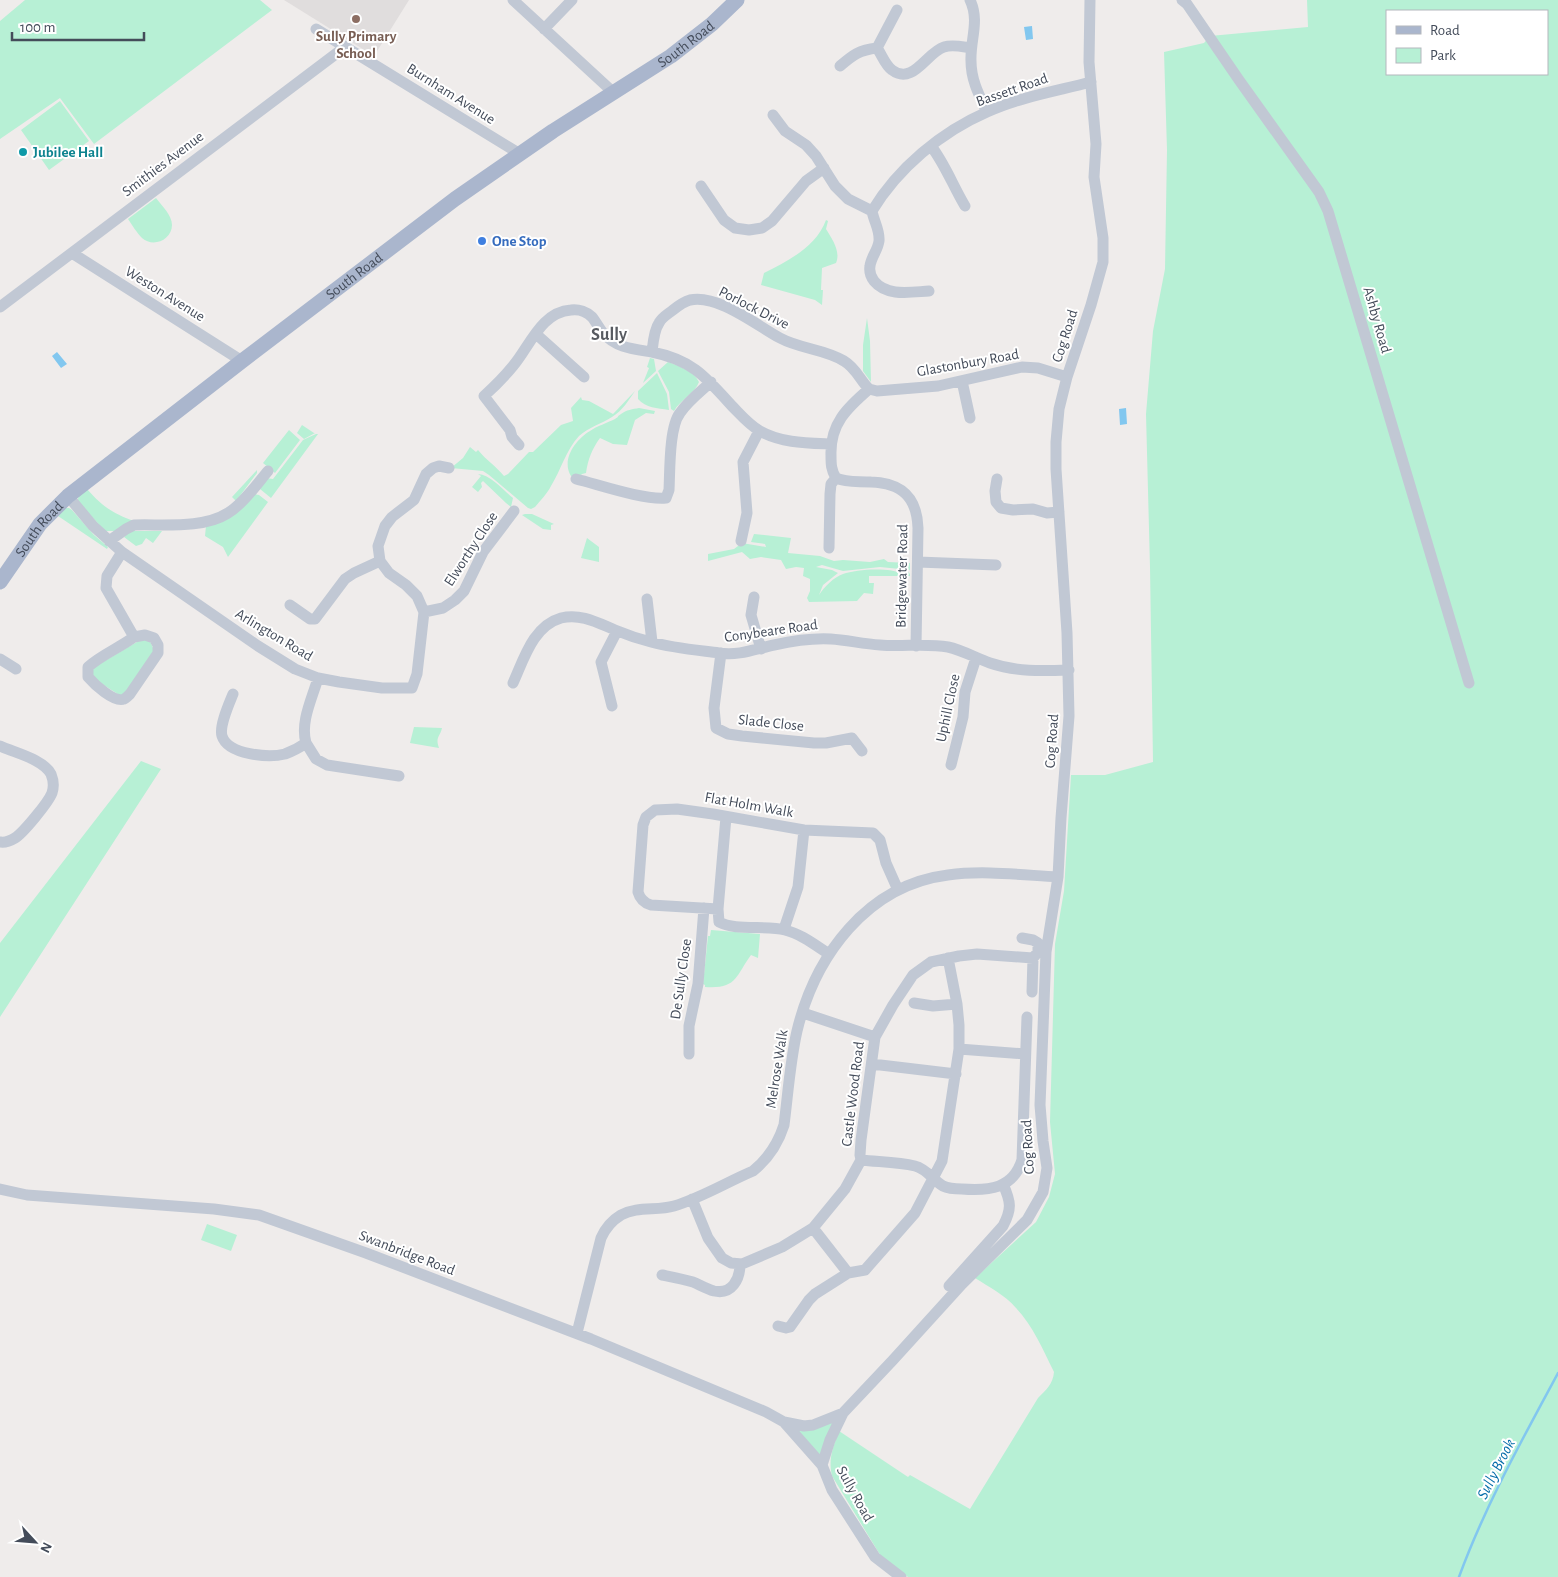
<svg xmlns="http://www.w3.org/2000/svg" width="1558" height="1577" font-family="'Alegreya Sans',sans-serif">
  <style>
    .education { fill: #e0dddd }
    .green { fill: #b7f0d5; fill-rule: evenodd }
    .water { fill: #82c7ef }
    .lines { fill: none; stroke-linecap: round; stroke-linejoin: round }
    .stream { stroke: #82c7ef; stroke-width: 2.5 }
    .minor { stroke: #c1c8d4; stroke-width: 11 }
    .major { stroke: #aab6cd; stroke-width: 15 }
    .education-dot { fill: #8d6e63; stroke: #fff; stroke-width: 2 }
    .culture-dot { fill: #0f9aa8; stroke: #fff; stroke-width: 2 }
    .shop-dot { fill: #3f7fe0; stroke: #fff; stroke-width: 2 }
    .labels { text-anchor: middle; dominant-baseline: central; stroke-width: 4; stroke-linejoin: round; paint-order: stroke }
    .education-label { font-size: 15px; font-weight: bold; fill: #785e54; stroke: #fff }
    .street-label { font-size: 15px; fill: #444c5a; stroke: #fff }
    .culture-label { font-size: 15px; font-weight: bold; fill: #0d838f; stroke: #fff; text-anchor: start }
    .shop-label { font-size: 15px; font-weight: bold; fill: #366cbe; stroke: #fff; text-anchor: start }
    .water-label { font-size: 16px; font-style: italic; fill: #076eaa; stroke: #fff }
    .quarter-label { font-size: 18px; font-weight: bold; fill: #585b61; stroke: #fff }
  </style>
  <rect width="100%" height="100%" fill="#efeceb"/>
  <path class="education" d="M284,0H409L374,56Z"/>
  <path class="green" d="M25,0H260L272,10L94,144L60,98L0,139V21Z
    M1307,0H1558V1577H908L882,1558L832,1476C828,1459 833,1447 839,1431L908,1477L910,1475L970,1509L1038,1398C1046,1390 1053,1384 1054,1372C1043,1350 1033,1326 1016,1308C1005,1295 989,1287 975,1278L1036,1222L1049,1197L1055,1174L1050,1122L1055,944L1064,891L1071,775H1105L1153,762L1150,567L1146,414L1153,331L1165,269L1167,150L1164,52L1204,43L1210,36L1308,27ZM1387,11H1547V74H1387Z
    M60,101L89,141L49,170L21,130Z
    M156,198C162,206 172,215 172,225C172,240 153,248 142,238C137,233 132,225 128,219Z
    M826,220L828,221L826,229C832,239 841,251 836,263L822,268L821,290H823L822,305L815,300L761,285L764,273C788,261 816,247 826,220Z
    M867,318L870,341L871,382L863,371V345Z
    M650,358L654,359L656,371L643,383L649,368L647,367Z
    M668,362C679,366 694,371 699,382C695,393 680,400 674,411L671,409L669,392L658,371Z
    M657,373L667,394L669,410C657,408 646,408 638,399V391Z
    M635,391C628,401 623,410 612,417C601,424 589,427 579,436C566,450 561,470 551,486C547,494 540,501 535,507L531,509L528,508L489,475L483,471L451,468L463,458L470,447L476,452L478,450C486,460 496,466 504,476L508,474L529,452H533L561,425L573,421L571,408L581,397L582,400L589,401L613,414Z
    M639,408L655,411L654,414L646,413L635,420L627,445L613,444L600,438C592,449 588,459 586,473L582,474L578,478L571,476C561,460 575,440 590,431C597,426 607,423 615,419C621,415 615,418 621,414C626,410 633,409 639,408Z
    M302,425L314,433H315L304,439L297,433Z
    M289,430L300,440L275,473L263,463Z
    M316,434H318L271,498L260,489L266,478L273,479L303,440Z
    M257,470V473L236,501L232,497Z
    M478,474C491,475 503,490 513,498L511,507L506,503L483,481L481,483L482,487L478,492L472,487L481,476Z
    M87,489C103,507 112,513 134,521L115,531H105L77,501L79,496Z
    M254,494L259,495L268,502L228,557L223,547L205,536L206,526Z
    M65,508H69L72,510L94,535L108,547L107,549L58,516Z
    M525,514H532L554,524L551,525V530L543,529L522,515Z
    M130,531H162L153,543L146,538L142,544L136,546L124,537Z
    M754,534L791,538L788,553L820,556L834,561L843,560L870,562L884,559L888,562L910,563V570L880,567L843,571L822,565L816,567L832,570L838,573L823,585L819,595C824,587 834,577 843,574C857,569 890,567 903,574L908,572L910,574V576H869V583H874L873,594L864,593L857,601L809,602L807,598L810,591V579L803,576L804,568L796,567L786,569L781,560L761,557L750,559L742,552L708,561V554L734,549L742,543L766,547L765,544L751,542Z
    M587,538L599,547V562L581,558Z
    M142,639H149L154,650L127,692L121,696L94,679L91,669Z
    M414,727L442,728C440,737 435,737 439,748L410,743Z
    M141,761L161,769L0,1017V943Z
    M711,930L760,934L758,958L751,955C735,977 737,989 705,987V985L703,984L708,936H710Z
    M207,1224L237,1235L231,1251L201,1240Z
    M834,1420L820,1456L796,1429Z"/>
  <path class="water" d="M1032,26L1033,39L1026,40L1024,27Z
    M57,352L67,364L61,368L52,356Z
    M1126,408L1127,424L1120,425L1119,409Z"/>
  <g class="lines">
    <path class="stream" d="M1459,1577C1485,1506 1522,1440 1558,1373"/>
    <path class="minor" d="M513,0L614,93
      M970,0C980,21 970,40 971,61C971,80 979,95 987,112
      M1182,0L1187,4L1239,80L1319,192L1328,211L1469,683
      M897,10L877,48C882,55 885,65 892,70C913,86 927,52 944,47C953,44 963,47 971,48
      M316,29L520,154
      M544,29L572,0
      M840,66C853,55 859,50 877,48
      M773,115L785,131L806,145L816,156L835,186L848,199L872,211
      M931,146C945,164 953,186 965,206
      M701,186L724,220L735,228L749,230L762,228L772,221L806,181L824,168
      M72,253L242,361
      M929,291C911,292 887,297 874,281C871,277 869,272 870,266C871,257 878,250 879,241C880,230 874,222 872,211C898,168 941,132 987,112C1020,97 1057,91 1091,82
      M0,307L345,47
      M536,334L584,377
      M652,352C692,360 705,376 732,406C740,414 749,425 760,431C781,443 807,443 831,444
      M962,381L970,418
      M519,445L512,437L510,430L484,396C494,387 504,377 513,366C530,346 541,312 571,310C579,309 587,312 592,317C596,322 599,328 603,333C616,348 633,349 652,352C653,343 654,330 659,323C662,317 668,314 673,310C678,306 683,302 690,300C718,294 756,325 780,338C800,349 825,349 844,361C856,368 860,380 869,389
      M836,478C847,483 858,481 871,482C902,483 917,497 918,528L916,646
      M576,479C600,485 643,500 666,498L669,490C670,471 669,427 680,413C688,401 700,392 711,382
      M997,479L995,491L996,502L1001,508L1013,510L1033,509L1047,513L1059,512
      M68,496L93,526L122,552L258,646L295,669L318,678L339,682L382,688H412L417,674L424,612L417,596L406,585L389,573L380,561L378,546L385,526L392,517L414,500L426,474L433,468L439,466L449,468
      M109,541L126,529L134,525C163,524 203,529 228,513C243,504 257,484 268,471
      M741,541L747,513L743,462L759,431
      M829,548L830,494L831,484L836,478C831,470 831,464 831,455C830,424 847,408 869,389L877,391L938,386L1022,367L1038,368L1067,377
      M122,552L107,576L106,588L134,637L145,635L154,638L158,645V653L130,694C130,694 125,699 124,699C114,703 94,684 88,677V667C101,655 119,648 134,637
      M918,562L996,565
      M754,597L751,615L761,649
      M647,599L652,642
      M290,605L310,619H315L345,579L354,573L380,561
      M424,612L443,608L455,600L464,591L483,552L514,511
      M721,653L714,708L716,728L728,734L742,736L814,743H826L852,738L862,751
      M0,659L16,669
      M513,683C524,659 533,626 561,618C581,613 598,623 615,630C627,635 639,639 651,642C673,648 696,650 719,653C739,656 755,649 774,645C792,641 812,638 831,639C847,640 863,644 880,645C902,647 926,643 948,647C962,650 976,658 990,663C1016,672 1042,671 1069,670
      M233,694C229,704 219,726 222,736C228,755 269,758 285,754C293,751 299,748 306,743L316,759L327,765L399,776
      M612,706L601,662L617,631
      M306,743C300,722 312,699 318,678
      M0,746C15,753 43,759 51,774C53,779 54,787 52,793C48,803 23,833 15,838C10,841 5,843 0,842
      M951,765L963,717L965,692L976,658
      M726,817L718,909L719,922C735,931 766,925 785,930C801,934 815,945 829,954
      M718,909L651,905C644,903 640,899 638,892L643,825L646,817L655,810L677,809L713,814L804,830L873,833L880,840L886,863L898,890
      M784,929L798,887L804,830
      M1032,992L1033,958
      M914,1003L933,1006L957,1004
      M803,1013L875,1037
      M959,1049L1025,1054
      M689,1054V1026L698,984L704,908
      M872,1064L956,1074
      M861,1160C879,1162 898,1162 915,1166C927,1169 933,1180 943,1186C949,1189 956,1189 962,1189C989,1191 1013,1189 1022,1160L1027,1017
      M0,1189L27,1195L214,1209L259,1215L366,1253L591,1339L766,1412L784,1422L822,1465L832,1490L875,1557L901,1577
      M692,1199L708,1238L722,1258L731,1263L742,1264L782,1247L813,1228L845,1189L861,1160L860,1155L861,1140L875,1037L893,1005L913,975L931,962L959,956L977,954L1033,958L1038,952V943L1033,940L1022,938
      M813,1228L848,1273L865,1270L915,1213L942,1161L959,1049V1025L957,1004L948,958
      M662,1275C672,1277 683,1279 693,1282C700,1285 707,1289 714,1291C732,1295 740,1279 740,1264
      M949,1286L1003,1226C1012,1209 1011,1202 1003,1184
      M778,1326L786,1328L790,1327L809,1300L815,1294L848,1273
      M577,1333L601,1238C605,1229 611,1221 621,1215C637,1206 657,1211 674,1206C701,1198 727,1182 753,1171C769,1158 778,1144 784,1125C788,1094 790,1062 797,1031C815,956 867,885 948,875C983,870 1022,875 1058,877
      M784,1422L804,1426L813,1425L843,1413
      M822,1465L830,1440L843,1413L893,1360L962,1284L1027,1220L1043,1192L1047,1168L1043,1141L1040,1105L1046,952L1058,877L1061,818L1069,716L1067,633L1056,469V442L1059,409L1067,377L1091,305L1103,262V238L1094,177L1096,144L1089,62L1090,0"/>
    <path class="major" id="s1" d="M0,582L40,524L68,496L242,361L455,199L553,131L671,56L712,24L737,0"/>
  </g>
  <circle class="education-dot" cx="356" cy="19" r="5"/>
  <circle class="culture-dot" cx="23" cy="152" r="5"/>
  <circle class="shop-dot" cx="482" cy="241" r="5"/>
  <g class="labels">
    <g class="education-label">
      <text x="356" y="36">Sully Primary<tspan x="356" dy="17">School</tspan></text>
    </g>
    <g class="street-label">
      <text stroke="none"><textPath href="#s1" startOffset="876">South Road</textPath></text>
      <text transform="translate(1012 90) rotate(-19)">Bassett Road</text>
      <text transform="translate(451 94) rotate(32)">Burnham Avenue</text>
      <text transform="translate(163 164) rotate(-37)">Smithies Avenue</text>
      <text stroke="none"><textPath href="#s1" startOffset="471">South Road</textPath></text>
      <text transform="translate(165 294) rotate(32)">Weston Avenue</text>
      <text transform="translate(754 308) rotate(27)">Porlock Drive</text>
      <text transform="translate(1377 320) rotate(74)">Ashby Road</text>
      <text transform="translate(1065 336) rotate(-72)">Cog Road</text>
      <text transform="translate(968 363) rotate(-10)">Glastonbury Road</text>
      <text stroke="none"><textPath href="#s1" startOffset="66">South Road</textPath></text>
      <text transform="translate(471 549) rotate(-57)">Elworthy Close</text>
      <text transform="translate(902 576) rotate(-89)">Bridgewater Road</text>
      <text transform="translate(771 631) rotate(-8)">Conybeare Road</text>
      <text transform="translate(274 635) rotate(31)">Arlington Road</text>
      <text transform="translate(948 708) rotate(-78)">Uphill Close</text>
      <text transform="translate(771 723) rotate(6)">Slade Close</text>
      <text transform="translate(1052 741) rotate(-86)">Cog Road</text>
      <text transform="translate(749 805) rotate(10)">Flat Holm Walk</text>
      <text transform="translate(681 979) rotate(-82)">De Sully Close</text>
      <text transform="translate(777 1069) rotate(-81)">Melrose Walk</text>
      <text transform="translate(853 1094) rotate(-83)">Castle Wood Road</text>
      <text transform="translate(1028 1147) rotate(-93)">Cog Road</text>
      <text transform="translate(407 1253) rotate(21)">Swanbridge Road</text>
      <text transform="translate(855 1494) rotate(61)">Sully Road</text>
    </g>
    <g class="culture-label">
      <text x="33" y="152">Jubilee Hall</text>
    </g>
    <g class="shop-label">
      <text x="492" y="241">One Stop</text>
    </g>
    <g class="water-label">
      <text transform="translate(1496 1469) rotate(-63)">Sully Brook</text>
    </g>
    <g class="quarter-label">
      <text x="609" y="335">Sully</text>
    </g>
  </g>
  <rect x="1386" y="10" width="162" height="65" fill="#ffffff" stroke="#b4b7bd"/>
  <rect x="1396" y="26" width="25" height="8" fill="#aab6cd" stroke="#b4b7bd"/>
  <text x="1430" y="35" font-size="15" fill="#444c5a">Road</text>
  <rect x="1396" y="48" width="25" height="15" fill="#b7f0d5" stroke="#b4b7bd"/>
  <text x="1430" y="60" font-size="15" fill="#444c5a">Park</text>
  <g transform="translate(35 1542) rotate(116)" stroke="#ffffff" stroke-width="4" paint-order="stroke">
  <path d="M0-4L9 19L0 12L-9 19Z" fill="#444c5a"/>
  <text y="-8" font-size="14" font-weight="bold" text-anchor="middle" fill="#444c5a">N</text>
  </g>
  <path d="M12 32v8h132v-8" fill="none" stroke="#444c5a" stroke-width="2.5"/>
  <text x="20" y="32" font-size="15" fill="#444c5a" stroke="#ffffff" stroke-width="4" paint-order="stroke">100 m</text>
</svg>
